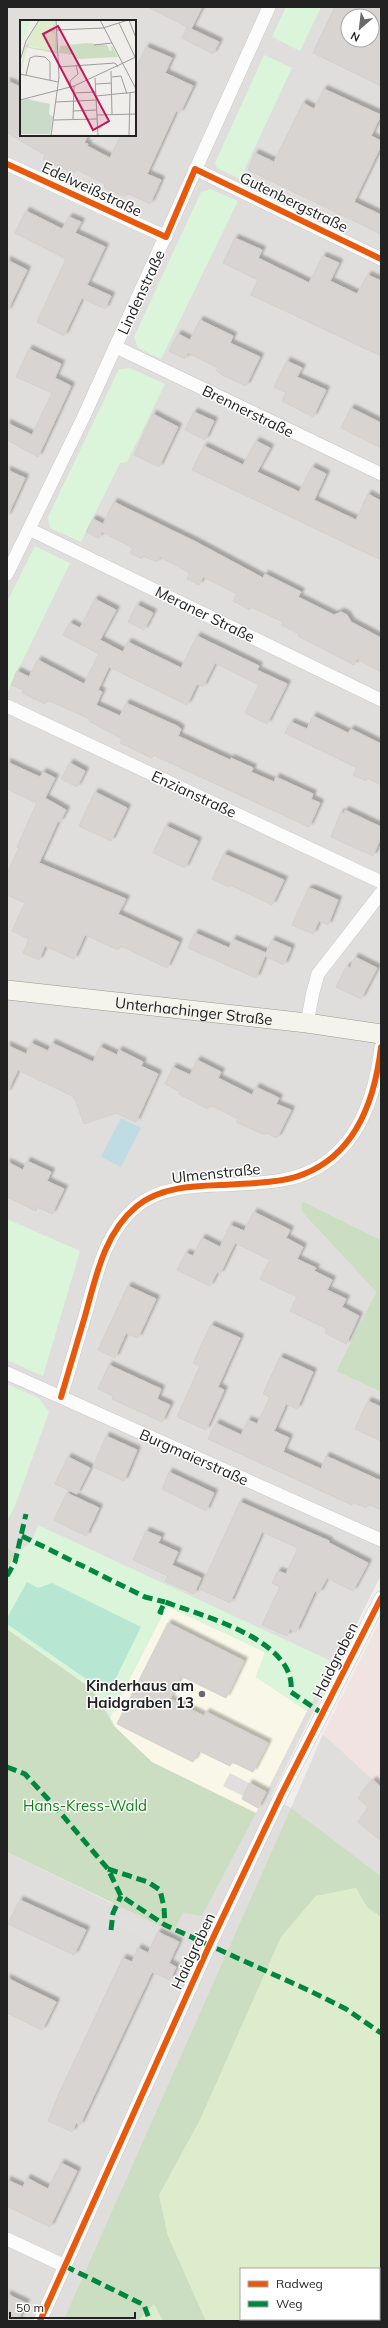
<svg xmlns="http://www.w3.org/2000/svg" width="388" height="2328" font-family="Mulish,sans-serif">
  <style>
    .residential { fill: #dfdedc; fill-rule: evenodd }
    .commercial { fill: #f1e3e1 }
    .education { fill: #f8f7e8 }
    .grass { fill: #ddeccb; fill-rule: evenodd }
    .forest { fill: #cbdec1 }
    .park { fill: #daf5da }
    .pitch { fill: #b7e6d2 }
    .parking { fill: #e0dfde }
    .water { fill: #bfdbe3 }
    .building { fill: #d7d4d2; stroke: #d3d0cc; fill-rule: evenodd; filter: url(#shadow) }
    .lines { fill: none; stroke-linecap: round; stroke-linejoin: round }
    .street-casing { stroke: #c9c8c7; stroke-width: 14 }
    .secondary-casing { stroke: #999a82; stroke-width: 20 }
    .street { stroke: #fdfcfc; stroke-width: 13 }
    .secondary { stroke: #f4f4ed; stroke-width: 19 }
    .quiet { stroke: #00873e; stroke-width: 5; stroke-dasharray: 10 5; stroke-linecap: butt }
    .cycleway-casing { stroke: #fff; stroke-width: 8 }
    .cycleway { stroke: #e8590c; stroke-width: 6 }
    .poi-dot { fill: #6a6968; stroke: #fff; stroke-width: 1.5 }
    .labels { text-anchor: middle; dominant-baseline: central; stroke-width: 3; stroke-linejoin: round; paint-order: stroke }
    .street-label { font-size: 15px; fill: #222; stroke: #fff }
    .poi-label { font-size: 15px; font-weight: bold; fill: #222; stroke: #fff; text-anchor: end }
    .park-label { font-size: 15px; fill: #0c8416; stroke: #fff }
    .inset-road { fill: none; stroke: #9e9c9b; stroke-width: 1 }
    .view { fill: #c2185b; fill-opacity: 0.15; stroke: #c2185b; stroke-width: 2 }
    .inset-edge { fill: none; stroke: #222; stroke-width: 2 }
  </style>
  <defs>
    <filter id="shadow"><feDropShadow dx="3.5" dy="-3.5" stdDeviation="1" flood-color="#0004"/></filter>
  </defs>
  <rect width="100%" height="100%" fill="#f0eeeb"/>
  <path class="residential" d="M7,7H381V1240L302,1201V1212L376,1292L336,1371L381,1392V1575L271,1797L291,1808L323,1734L381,1787V1876L291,1809L63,2321H7V1852L113,1904L115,1727L91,1688L7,1629V1569L15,1556L7,1547ZM348,16H372V40H348ZM21,21H135V135H21Z"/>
  <path class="commercial" d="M381,1619V1787L323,1734Z"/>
  <path class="education" d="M167,1606L265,1652L256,1677L307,1711L256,1813L152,1763L115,1727L110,1717Z"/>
  <path class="grass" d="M356,1888L367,1907L381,1917V2321H206L168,2236L159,2195L200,2120L281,1937L316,1896ZM241,2269H379V2319H241Z
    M154,2304L163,2321H138Z"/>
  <path class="forest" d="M302,1201L381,1240V1392L336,1371L376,1292L302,1212Z
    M7,1547L15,1555L7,1569Z
    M7,1629L91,1688L115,1727L152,1762L256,1813L202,1916L183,1913L173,1932L7,1852Z
    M291,1808L381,1876V1917L367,1907L356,1888L316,1896L281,1937L200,2120L159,2195L168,2236L206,2321H163L154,2304L138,2321H63Z"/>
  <path class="park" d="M286,7H321L300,51L272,37Z
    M264,55L292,68L240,179L217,168L215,163Z
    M210,189L238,201L161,359L138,348L134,337L201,192Z
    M130,368L165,384L127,462L120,463L81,542L50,528L48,517L119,369Z
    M35,546L70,563L7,693V602Z
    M7,1219L80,1251L43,1376L7,1360Z
    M7,1384L39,1398L49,1412L15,1506L7,1521Z
    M38,1525L333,1662L307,1711L256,1677L265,1652L167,1606L110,1717L91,1688L7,1629V1569L15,1555L32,1541Z"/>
  <path class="pitch" d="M27,1582L38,1588L52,1583L141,1627L108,1694L7,1624V1618Z"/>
  <path class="parking" d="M230,1773L249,1783L243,1796L223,1786Z
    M123,1912L158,1928L153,1941L117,1925Z
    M179,1987L184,1988L77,2232L72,2230Z
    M46,2285L51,2287L36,2321H30Z"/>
  <path class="water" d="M121,1118L141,1128L121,1167L101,1157Z"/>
  <path class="building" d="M148,7H202L191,29Z
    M335,7H381V86L313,53ZM348,16H372V40H348Z
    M187,27L219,42L213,54L182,38Z
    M146,47L172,58L165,73L193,86L180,113L176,111L147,174L161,180L150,204L127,193L125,197L104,187L105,184L76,169L74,173L43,159L45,155L7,133V81L21,87V135H88L84,143L88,144L87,146L110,158L121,135H135V71Z
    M324,89L381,115L371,136L381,141V146L354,202L381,215V234L248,170L255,153L274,162L303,103L314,109Z
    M26,211L62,229L69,217L81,222L75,233L105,247L87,285L111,296L105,309L82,298L64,336L37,322L66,259L15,233Z
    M235,238L262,250L258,258L309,283L323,256L339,263L330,281L357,294L368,275L381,281V356L251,295L258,280L223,263Z
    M7,260L27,270L7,312Z
    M200,320L233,336L230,343L260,357L246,386L222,375L216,370L218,368L188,353L185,359L169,351L178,334L190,340Z
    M29,349L61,364L55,378L71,386L38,457L7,440V423L32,435L52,393L16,377Z
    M287,361L302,368L297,377L326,390L313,417L282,401L286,393L274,387Z
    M351,408L381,423V448L341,428Z
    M194,412L214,421L205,440L185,430Z
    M153,414L178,427L159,467L134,455Z
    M256,441L270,448L257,472L299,492L312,467L326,474L314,500L356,520L368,494L381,501V560L192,470L204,446L243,465Z
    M7,470L25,478L7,517Z
    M114,502L196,542L263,578L265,574L301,592L298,597L334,615L341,612L347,615L351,622L381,638V672L357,659L354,665L298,636L299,634L281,625L283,622L251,607L250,610L233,601L237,594L203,577L199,585L187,579L190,573L160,557L157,562L143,556L142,559L130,553L133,548L102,532L99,538L86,532L93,519L103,524Z
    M95,599L116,610L100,640L123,652L128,642L181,668L197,636L259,666L257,670L287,684L267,724L245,713L259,685L215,663L203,687L197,684L187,705L109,667L98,690L102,692L96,705L120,716L126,703L177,726L181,729L178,736L230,760L231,758L253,768L251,772L274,782L276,777L313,794L311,799L320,803L309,827L153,755L152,758L120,743L122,739L89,721L90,719L47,700L45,704L22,693L23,690L11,685L17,671L29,677L38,660L84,684L99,654L63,635L70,623L80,628Z
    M137,605L153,613L144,630L128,622Z
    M313,716L348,733L351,729L381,744V785L367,778L366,781L353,775L357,768L285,733L291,722L307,729Z
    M7,762L40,777L43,772L55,778L45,798L66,810L60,822L58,821L39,863L126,899L118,914L179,942L167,968L121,946L118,950L85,935L74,959L45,946L39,960L23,953L29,939L12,931L25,903L7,895V874L19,848L17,847L37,803L7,789Z
    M70,763L85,771L77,787L61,779Z
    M95,792L127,808L111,841L79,826Z
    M345,810L381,827V837L373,856L331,837L341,812L344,814Z
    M166,826L198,841L185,868L153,853Z
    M224,854L284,880L272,905L230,885L229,887L212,879Z
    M308,889H313L338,900L328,925L319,921L313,934L292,925Z
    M195,933L229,948L233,939L266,953L272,940L291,948L284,965L265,956L256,978L188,948Z
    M355,957L377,968L361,999L336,987L347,966L350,968Z
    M31,1043L48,1051L52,1043L93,1062L100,1047L117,1055L119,1050L143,1062L141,1066L158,1074L136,1122L116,1113L84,1124L74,1097L18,1070L7,1093V1045L26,1054Z
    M197,1060L221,1072L218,1078L252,1095L256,1087L279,1098L276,1104L291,1110L277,1138L266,1133L265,1135L236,1122L238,1119L210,1105L208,1109L179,1094L180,1092L165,1084L173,1067L190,1075Z
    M27,1161L51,1172L47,1181L64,1189L52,1214L37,1207L36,1211L7,1197V1162L23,1170Z
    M254,1212L290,1230L286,1238L303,1247L297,1259L316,1268L314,1271L332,1280L327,1290L346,1299L342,1307L359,1316L346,1344L325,1333L327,1329L290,1311L297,1297L260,1279L270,1260L235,1243L220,1274L217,1272L210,1286L177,1270L186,1253L193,1256L202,1238L220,1247L230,1225L244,1231Z
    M128,1286L156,1299L138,1338L126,1333L115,1358L98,1350Z
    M211,1325L240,1338L218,1387L224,1390L206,1430L177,1417L200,1366L193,1363Z
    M280,1357L313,1372L297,1409L286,1404L274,1431L289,1438L283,1452L321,1469L326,1456L381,1481V1510L368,1504L366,1508L353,1502L352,1505L208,1439L216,1423L241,1435L248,1420L257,1424L270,1397L263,1394Z
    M109,1365L161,1389L157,1399L170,1405L162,1422L112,1399L113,1396L98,1389Z
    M368,1401L381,1407V1441L355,1429Z
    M106,1436L137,1450L124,1481L93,1467Z
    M68,1457L90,1468L77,1494L55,1484Z
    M169,1472L214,1493L206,1511L162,1489Z
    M67,1493L99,1508L86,1536L54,1520Z
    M240,1502L329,1541V1543L368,1563L353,1591L327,1578L319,1593L315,1591L296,1632L290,1629L287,1636L262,1625L280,1587L272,1583L278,1571L286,1574L298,1548L262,1532L230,1603L200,1589Z
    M146,1531L161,1537L158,1543L178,1552L172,1565L201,1578L194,1594L165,1581L168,1576L133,1560Z
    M168,1623L244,1661L226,1698L181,1676L170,1699L204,1716L206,1712L268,1743L253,1772L232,1762L230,1766L199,1751L193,1762L117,1724Z
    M373,1780L381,1787V1841L358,1822L369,1808L358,1798Z
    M249,1783L266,1792L258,1808L242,1799Z
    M20,1900L86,1930L74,1955L8,1924Z
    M158,1932L179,1942L169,1963L176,1967L170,1980L152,1972L80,2125L76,2123L72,2132L48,2121L58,2096L123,1958L132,1962L138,1948L148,1953Z
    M7,1978L56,2002L42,2030L7,2013Z
    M61,2163L77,2171L50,2227L7,2206V2180L23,2187L27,2178L48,2189Z
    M7,2294L26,2303L18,2321H7Z"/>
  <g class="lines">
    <g class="street-casing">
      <path id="street" d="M7,164L166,237
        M195,169L381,259
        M116,347L381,474
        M29,529L381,700
        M7,574L84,416L269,7
        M7,706L381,882
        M307,1023L313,992L318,974L381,893
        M7,1373L381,1540
        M61,1397C69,1370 77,1343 85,1316C96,1277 104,1233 137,1206C160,1187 193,1186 221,1185C243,1184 284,1183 304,1174C357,1153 375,1099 381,1047
        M7,2239L65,2266
        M40,2321L210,1944L282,1793L381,1598"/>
    </g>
    <g class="secondary-casing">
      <g id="secondary">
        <path id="s1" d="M7,990L307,1023L381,1034"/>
      </g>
    </g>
    <use href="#street" class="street"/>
    <use href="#secondary" class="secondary"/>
    <path class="quiet" d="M22,1536L145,1597L165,1602
      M7,1576L15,1562L26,1514
      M163,1613L160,1612L165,1602C203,1616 297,1640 291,1692L323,1714
      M7,1767L25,1774L58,1810L108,1869L121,1896L165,1925L310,1991L346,2009L381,2033
      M108,1869L148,1882L160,1890L164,1907L165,1925
      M111,1930L113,1913L121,1896
      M65,2266L144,2305L150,2321"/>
    <g class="cycleway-casing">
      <path id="cycleway" d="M7,164L166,237L195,169L381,259
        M61,1397C69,1370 77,1343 85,1316C96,1277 104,1233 137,1206C160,1187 193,1186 221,1185C243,1184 284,1183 304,1174C357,1153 375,1099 381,1047
        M40,2321L210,1944L282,1793L381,1598"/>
    </g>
    <use href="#cycleway" class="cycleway"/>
  </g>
  <circle class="poi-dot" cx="202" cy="1694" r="4"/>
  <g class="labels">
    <g class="street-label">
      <text transform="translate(92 189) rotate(25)">Edelweißstraße</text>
      <text transform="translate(294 202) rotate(26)">Gutenbergstraße</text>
      <text transform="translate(141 292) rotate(-65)">Lindenstraße</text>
      <text transform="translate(248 411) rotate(26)">Brennerstraße</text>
      <text transform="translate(205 614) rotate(26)">Meraner Straße</text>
      <text transform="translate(194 794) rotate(25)">Enzianstraße</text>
      <text stroke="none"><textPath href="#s1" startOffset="188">Unterhachinger Straße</textPath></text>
      <text transform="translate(216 1173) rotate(-6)">Ulmenstraße</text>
      <text transform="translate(194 1457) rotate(24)">Burgmaierstraße</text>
      <text transform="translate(335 1660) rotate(-63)">Haidgraben</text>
      <text transform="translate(193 1951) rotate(-65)">Haidgraben</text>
    </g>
    <g class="poi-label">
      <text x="194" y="1685">Kinderhaus am<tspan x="194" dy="17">Haidgraben 13</tspan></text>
    </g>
    <g class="park-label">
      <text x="85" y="1805">Hans-Kress-Wald</text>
    </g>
  </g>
  <g transform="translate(20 20)">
    <rect width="116" height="116" fill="#f0eeeb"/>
    <path d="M19,0H34L33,10L27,7L35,15V31L8,26L0,54L4,28Z" fill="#ddeccb"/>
    <path d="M34,0L38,34L5,27L8,23L9,27L35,31V15L27,7L33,10ZM66,23L87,25L90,31L92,30L90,26L93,27L98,37L60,39L55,38L54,35L39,33L40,26Z" fill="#cbdec1"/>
    <path d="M7,79L30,84L29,94L33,97L30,114H0V81Z" fill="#cadbca"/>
    <path d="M0,0H11L1,27H0Z" fill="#daf5da"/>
    <path class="inset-road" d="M80,0L116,69M109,0L116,18M99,3L116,39M37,10L83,8L108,0M74,25L92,23M0,41L6,21L19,0M39,47L95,43L98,47M91,51L92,94M0,54L38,62M6,55L10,38L15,36L25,37L30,42V60M92,57L101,56L107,74M75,58L78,116M76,64L92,63M51,67L50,61L58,54L56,45M54,73L76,72M76,76L116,72M0,80L54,66L116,37M36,82L76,80M53,91L77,90M77,95L116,94M53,99L54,66M34,100L77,99M31,116L39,57L36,0M109,116L110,73"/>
    <path class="view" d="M38,6L89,101L73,110L23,14Z"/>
    <rect width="116" height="116" class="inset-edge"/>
  </g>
  <rect width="388" height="2328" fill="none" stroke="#222222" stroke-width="16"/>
  <rect x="240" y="2268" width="140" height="52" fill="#ffffff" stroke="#a7a7a7"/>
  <rect x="248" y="2281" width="20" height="6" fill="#e8590c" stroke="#a7a7a7"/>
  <text x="276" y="2288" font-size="12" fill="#222222">Radweg</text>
  <rect x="248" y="2301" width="20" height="6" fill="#00873e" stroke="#a7a7a7"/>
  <text x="276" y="2308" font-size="12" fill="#222222">Weg</text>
  <g transform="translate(360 28) rotate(208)"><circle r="19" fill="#ffffff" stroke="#a7a7a7"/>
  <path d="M0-3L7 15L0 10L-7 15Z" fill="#6a6968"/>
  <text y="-6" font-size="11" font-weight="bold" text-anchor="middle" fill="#222222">N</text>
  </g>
  <path d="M10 2312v6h125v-6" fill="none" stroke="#222222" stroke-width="2"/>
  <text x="16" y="2312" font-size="12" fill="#222222" stroke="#ffffff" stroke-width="3" paint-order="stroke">50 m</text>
</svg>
